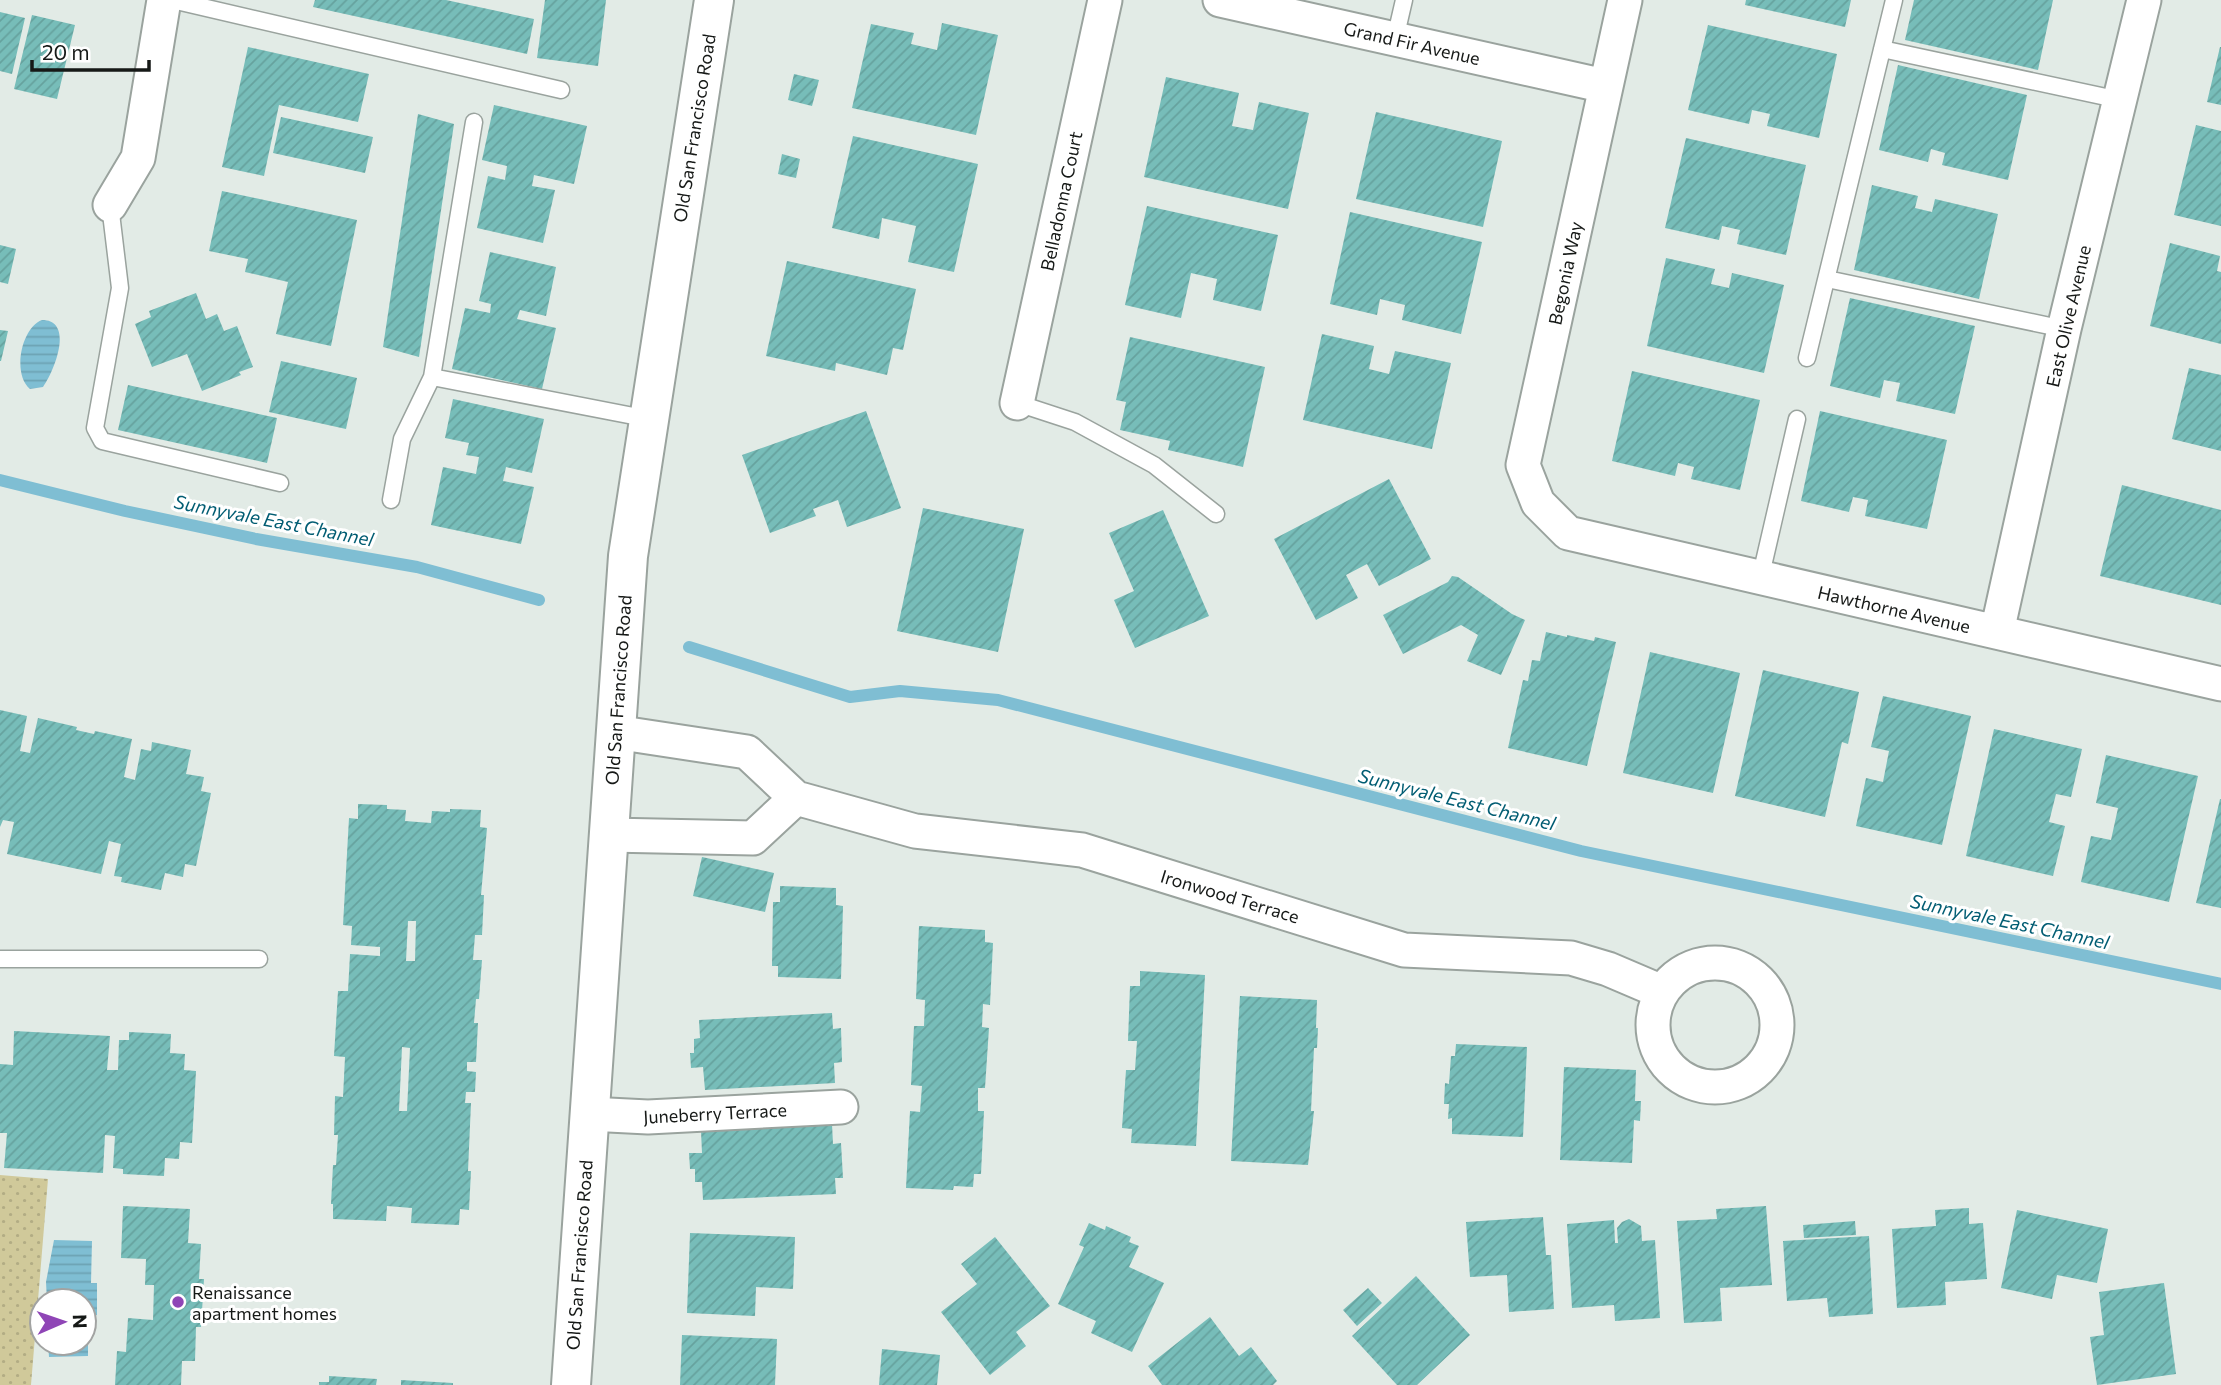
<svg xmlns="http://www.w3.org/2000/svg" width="2221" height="1385" font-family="Commissioner,sans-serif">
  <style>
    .park { fill: url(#park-dots) }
    .water { fill: url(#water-rules) }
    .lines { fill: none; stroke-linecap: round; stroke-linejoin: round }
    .stream { stroke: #7fbed3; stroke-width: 12 }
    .building { fill: url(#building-hatch); fill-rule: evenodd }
    .lane-casing { stroke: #9aa39e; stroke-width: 19 }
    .street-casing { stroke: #9aa39e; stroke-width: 37 }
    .secondary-casing { stroke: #9aa39e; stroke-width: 42 }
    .lane { stroke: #fff; stroke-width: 16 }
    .street { stroke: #fff; stroke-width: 33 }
    .secondary { stroke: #fff; stroke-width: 38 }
    .poi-dot { fill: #8f45b6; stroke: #fff; stroke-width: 2.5 }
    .labels { text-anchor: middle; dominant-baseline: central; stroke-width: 6; stroke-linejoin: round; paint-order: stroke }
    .street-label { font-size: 18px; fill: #161917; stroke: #fff }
    .poi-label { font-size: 18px; fill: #161917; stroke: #fff; text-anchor: start }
    .water-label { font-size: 19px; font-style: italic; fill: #025d73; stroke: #fff }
  </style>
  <defs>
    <pattern id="park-dots" width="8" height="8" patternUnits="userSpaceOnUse" patternTransform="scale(1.75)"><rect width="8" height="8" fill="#d0c99a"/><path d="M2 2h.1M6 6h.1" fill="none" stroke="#b2ac84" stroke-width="1.8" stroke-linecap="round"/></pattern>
    <pattern id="water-rules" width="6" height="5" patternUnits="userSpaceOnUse" patternTransform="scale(1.75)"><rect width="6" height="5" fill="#7fbed3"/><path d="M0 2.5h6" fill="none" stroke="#6da3b4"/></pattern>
    <pattern id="building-hatch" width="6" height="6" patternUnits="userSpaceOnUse" patternTransform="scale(1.75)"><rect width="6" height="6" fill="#77bdb9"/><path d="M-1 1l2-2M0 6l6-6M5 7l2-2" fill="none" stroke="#66a29e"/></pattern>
  </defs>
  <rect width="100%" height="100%" fill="#e2ebe6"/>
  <path class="park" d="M0,1175L48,1179L31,1385H0Z"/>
  <path class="water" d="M42,320C75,320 54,372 43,387L30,389C12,374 21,328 42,320Z
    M54,1240L92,1241L91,1283H97V1315L88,1317V1356L49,1357L48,1343H84V1301H47L46,1282Z"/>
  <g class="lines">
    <path class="stream" d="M0,480L125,511L256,539L417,567L539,600
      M689,647L850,697L900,691L998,700L1581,851L2221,984"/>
  </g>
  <path class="building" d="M315,0H446L534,19L527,54L313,7Z
    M545,0H606L598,66L537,58Z
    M1746,0H1851L1845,27L1745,5Z
    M1914,0H2053L2038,70L1905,40Z
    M0,12L25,18L12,74L0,71Z
    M32,15L75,25L57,99L14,89Z
    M942,23L998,35L976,135L852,108L871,24L914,33L911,44L937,50Z
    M1708,25L1837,54L1819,138L1767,126L1770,114L1752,110L1749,124L1688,110Z
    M248,47L369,74L358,122L279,105L264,176L222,167Z
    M2220,47H2221V105L2207,102Z
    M1898,65L2027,95L2008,180L1942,165L1945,153L1931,149L1928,162L1879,150Z
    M794,74L819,80L812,106L788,100Z
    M1166,77L1239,93L1232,126L1253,130L1259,102L1309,113L1288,209L1144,177Z
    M494,105L587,126L574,184L534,175L532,186L555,190L543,243L477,228L488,176L505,180L507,166L482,160Z
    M1376,112L1502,141L1483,227L1356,199Z
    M418,114L454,124L419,357L383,347Z
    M281,117L373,137L365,173L273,153Z
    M2196,125L2221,131V226L2174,215Z
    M853,136L978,164L954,272L908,262L916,226L882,218L879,239L832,228Z
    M1686,138L1806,165L1786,255L1737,244L1740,230L1722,226L1719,240L1665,228Z
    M782,154L800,159L796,178L778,174Z
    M1872,185L1918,196L1915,208L1932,212L1935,199L1998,214L1979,299L1854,270Z
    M222,191L357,220L331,346L276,334L288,282L245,272L248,259L209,251Z
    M1147,206L1278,235L1261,311L1213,300L1217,279L1191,273L1181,318L1125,305Z
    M1350,212L1482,242L1461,334L1402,320L1405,305L1380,299L1377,315L1330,304Z
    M2170,243L2220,256L2217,271L2221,272V344L2150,326Z
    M0,245L16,249L8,284L0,282Z
    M490,252L556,267L546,316L520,310L517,319L556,328L542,389L452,369L465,308L490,313L491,304L479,301Z
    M1666,258L1715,269L1711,284L1729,288L1732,273L1784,285L1764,373L1647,346Z
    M787,261L916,289L903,350L893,348L887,375L836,363L835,371L766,356Z
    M196,293L206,319L217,314L224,331L237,326L253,367L239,372L241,375L202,391L187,354L152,367L135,324L151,317L149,311Z
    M1850,298L1975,326L1955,414L1896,401L1900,383L1884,380L1880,398L1830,386Z
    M0,330L8,331L1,361H0Z
    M1322,334L1374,346L1369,369L1389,374L1395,351L1451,363L1432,449L1303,420Z
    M1130,337L1265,367L1243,467L1168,450L1170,441L1120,430L1126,402L1116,400Z
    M281,361L357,378L346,429L269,412Z
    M2189,368L2221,375V451L2172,439Z
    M1632,371L1760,400L1740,490L1691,479L1694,467L1678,463L1675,476L1612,461Z
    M128,385L277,418L267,463L118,430Z
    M453,399L544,419L532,473L506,467L503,481L534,487L521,544L431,525L443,467L476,474L479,457L466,455L469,443L445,438Z
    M866,411L901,508L847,527L838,500L813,509L816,516L770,533L742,455Z
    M1820,411L1947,440L1927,529L1865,516L1868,500L1853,497L1849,512L1801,501Z
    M1389,479L1431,559L1379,586L1367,564L1346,575L1358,598L1316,620L1274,539Z
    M2122,485L2221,510V605L2100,576Z
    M923,508L1024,529L998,652L897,631Z
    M1163,510L1209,616L1135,648L1114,600L1134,591L1109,533Z
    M1452,576L1458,577L1512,614L1525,620L1501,675L1467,661L1478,635L1461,625L1403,654L1383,615L1448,582Z
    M1546,632L1567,637V635L1594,641L1595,637L1616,642L1587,766L1508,748L1523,680L1528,681L1532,660L1540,661Z
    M1650,652L1740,673L1713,793L1623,773Z
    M1763,670L1859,692L1848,744L1842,742L1825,817L1735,796Z
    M1883,696L1971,716L1942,845L1856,826L1866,778L1883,782L1889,751L1871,747Z
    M0,710L27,716L20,751L30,753L38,718L77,727L76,730L94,734L95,731L132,739L124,777L135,780L141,749L151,751L152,742L191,750L186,774L204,777L201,791L211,793L196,866L185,864L183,877L165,873L161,890L121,882L122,877L114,876L121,844L109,841L101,874L7,854L14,822L3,820L0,827Z
    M1994,729L2082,749L2071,797L2056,794L2049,822L2065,826L2053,876L1966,856Z
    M2106,755L2198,776L2169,902L2081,882L2091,836L2111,840L2118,808L2096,803Z
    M2220,799H2221V908L2196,903Z
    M358,804L387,805V809L406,810L405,821L431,823L432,811L450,812V809L481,810L480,827L487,828L481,895H484L482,935H475L473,960H482L479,999H476L474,1023H478L476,1062H467V1071L476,1072L475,1092H466L465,1103H471L468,1171H471L469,1210L460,1209L459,1225L411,1223L412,1208L387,1206L386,1221L333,1219V1204H331L333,1165H336L338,1135H334L335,1096L343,1097L345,1057L334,1056L338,991H348L350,954L380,956V947L351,945L352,926L343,925L349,818L358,819ZM408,921H416L415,961H406ZM402,1047L410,1048L407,1111H399Z
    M702,857L774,873L765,912L693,896Z
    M780,886L836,888V905L843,906L841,979L778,977V966H772L773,902H780Z
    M919,926L985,930V942L993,943L990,1005L983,1004L982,1027L989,1028L985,1088H978V1111H984L981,1174H974L973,1187L954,1186L953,1190L906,1188L910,1111L920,1112L922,1086L911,1085L914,1026H924L925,1000L916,999Z
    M1140,971L1205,975L1196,1146L1131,1143L1132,1129L1122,1128L1126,1070H1135L1137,1041H1128L1130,986H1140Z
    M1240,996L1317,1000L1316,1028H1318L1317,1048H1314L1311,1111H1314L1308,1165L1231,1161Z
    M832,1013L833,1029L841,1028L842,1062L834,1063L835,1083L705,1090L703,1067L691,1068L690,1053H694V1039L700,1038L699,1020Z
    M14,1031L110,1036L107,1070H118L119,1040H129V1032L171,1034L170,1053L185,1054L184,1070L196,1071L192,1143L180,1142L179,1159L165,1158L164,1176L123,1174V1169L113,1168L115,1136L105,1135L103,1173L4,1168L7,1133H0V1064L13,1065Z
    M1456,1044L1527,1047L1523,1137L1452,1134V1118L1448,1119L1449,1104H1444L1445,1083L1449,1084L1451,1056H1455Z
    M1564,1067L1636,1070L1635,1101H1641L1640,1121L1634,1120L1632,1163L1560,1160Z
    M832,1124L833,1144L841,1143L843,1178H835L836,1194L703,1200L702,1182H695V1169H690L689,1153H702L701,1131Z
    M123,1206L190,1209L188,1243L201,1244L199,1279H204L201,1327H196L195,1361H182L181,1385H115L117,1351L126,1352L128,1318L153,1320L154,1285H145L146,1259L121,1258Z
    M1766,1206L1772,1285L1720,1288L1722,1321L1684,1323L1677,1221L1717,1219L1716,1209Z
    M1969,1208V1224L1983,1223L1987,1279L1945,1282L1946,1305L1897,1308L1892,1229L1936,1226L1935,1210Z
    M2017,1210L2108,1229L2097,1283L2057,1275L2052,1299L2001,1288Z
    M1543,1217L1546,1255H1551L1554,1309L1509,1312L1507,1275L1470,1277L1466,1222Z
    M1629,1219L1641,1226L1642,1241L1655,1240L1660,1318L1615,1321L1614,1305L1572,1308L1567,1224L1614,1220L1615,1243H1618L1617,1228L1622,1222Z
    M1855,1221L1856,1235L1804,1238L1803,1225Z
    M1089,1223L1105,1230L1106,1226L1131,1237L1129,1242L1139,1246L1129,1267L1164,1283L1132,1352L1091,1333L1096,1321L1058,1304L1084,1247L1079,1245Z
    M690,1233L795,1237L793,1289L756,1287L755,1316L687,1313Z
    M1869,1236L1873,1314L1829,1317L1827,1298L1787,1301L1783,1241Z
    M995,1237L1050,1306L1016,1332L1026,1346L990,1375L941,1312L977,1284L961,1264Z
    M1416,1276L1470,1335L1417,1385H1397L1352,1336Z
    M2164,1283L2176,1374L2097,1385L2090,1337L2104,1335L2099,1292Z
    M1368,1288L1382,1303L1357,1326L1343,1310Z
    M1210,1317L1239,1356L1251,1347L1277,1381L1273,1385H1162L1148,1366Z
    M682,1335L777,1339L775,1385H680Z
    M882,1349L940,1355L937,1385H879Z
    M329,1376L377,1379L376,1385H319V1382H329Z
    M401,1380L453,1383V1385H401Z"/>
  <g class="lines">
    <g class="lane-casing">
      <path id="lane" d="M172,0L561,90
        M1395,39L1404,0
        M1882,49L2120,100
        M110,205L120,288L95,428L102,441L280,483
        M1827,279L2064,329
        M1807,358L1894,0
        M432,377L649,419
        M1017,403L1075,422L1154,465L1216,514
        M391,500L402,439L432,377L474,122
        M1760,579L1797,419
        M0,959H259"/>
    </g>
    <g class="street-casing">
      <path id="street" d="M1220,0L1605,86
        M1625,0L1523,465L1538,503L1568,533L2221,684
        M110,205L138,158L164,0
        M1017,403L1105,0
        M1997,632L2064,329L2144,0
        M615,732L747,752L796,798L915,831L1082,850L1404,950L1571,958L1608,969L1662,992
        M609,835L753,838L796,798
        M1653 1025a62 62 0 1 1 124 0a62 62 0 1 1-124 0Z
        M589,1114L648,1117L841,1107"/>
    </g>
    <g class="secondary-casing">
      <path id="secondary" d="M571,1385L628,556L714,0"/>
    </g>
    <use href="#lane" class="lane"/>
    <use href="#street" class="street"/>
    <use href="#secondary" class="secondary"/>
  </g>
  <circle class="poi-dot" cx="178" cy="1302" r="7"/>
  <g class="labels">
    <g class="street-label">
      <text transform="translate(1412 43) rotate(13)">Grand Fir Avenue</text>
      <text transform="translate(694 128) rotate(-81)">Old San Francisco Road</text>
      <text transform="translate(1061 201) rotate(-78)">Belladonna Court</text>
      <text transform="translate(1565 273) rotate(-78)">Begonia Way</text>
      <text transform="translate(2068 316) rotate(-77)">East Olive Avenue</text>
      <text transform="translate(1894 609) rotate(13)">Hawthorne Avenue</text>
      <text transform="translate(618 690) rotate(-86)">Old San Francisco Road</text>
      <text transform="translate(1230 896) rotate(17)">Ironwood Terrace</text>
      <text transform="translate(715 1113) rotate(-3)">Juneberry Terrace</text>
      <text transform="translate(579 1255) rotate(-86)">Old San Francisco Road</text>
    </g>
    <g class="poi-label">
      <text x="192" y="1292">Renaissance<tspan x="192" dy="21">apartment homes</tspan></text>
    </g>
    <g class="water-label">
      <text transform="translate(274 520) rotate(11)">Sunnyvale East Channel</text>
      <text transform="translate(1457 799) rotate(14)">Sunnyvale East Channel</text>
      <text transform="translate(2010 921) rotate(12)">Sunnyvale East Channel</text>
    </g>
  </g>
  <g transform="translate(63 1322) rotate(88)"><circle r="33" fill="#ffffff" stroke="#a2a3a2" stroke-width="2"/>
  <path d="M0-5L12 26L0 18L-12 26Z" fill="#8f45b6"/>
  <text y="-10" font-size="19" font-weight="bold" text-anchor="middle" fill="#161917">N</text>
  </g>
  <path d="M32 60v10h117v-10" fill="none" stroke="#161917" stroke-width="3.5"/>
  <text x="42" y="60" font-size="21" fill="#161917" stroke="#ffffff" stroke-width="5" paint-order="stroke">20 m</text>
</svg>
